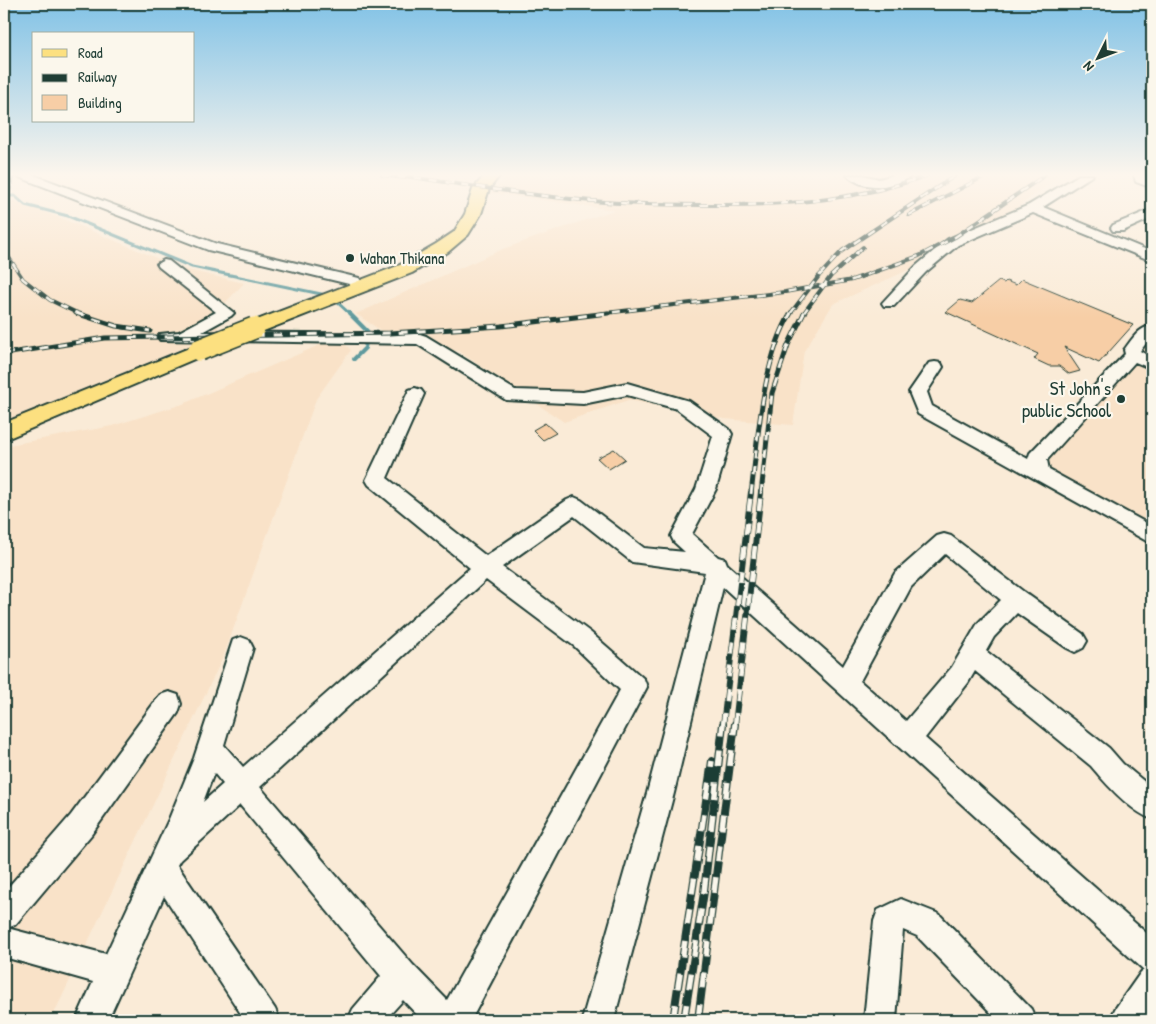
<svg xmlns="http://www.w3.org/2000/svg" width="1156" height="1024" font-family="'Patrick Hand',sans-serif">
  <style>
    .built { fill: #f9e2c8 }
    .lines { fill: none; stroke-linecap: round; stroke-linejoin: round }
    .stream-far1 { stroke: #5e9a9e; stroke-width: 3 }
    .stream { stroke: #5e9a9e; stroke-width: 4 }
    .building { fill: #f7cea6; stroke: #1f3d34 }
    .minor-casing { stroke: #1f3d34; stroke-width: 4 }
    .major-casing { stroke: #1f3d34; stroke-width: 4 }
    .minor { fill: #fbf7ec; fill-rule: evenodd }
    .major { fill: #fce080; fill-rule: evenodd }
    .rail-far3-casing { stroke: #1f3d34; stroke-width: 4 }
    .rail-far2-casing { stroke: #1f3d34; stroke-width: 5 }
    .rail-far1-casing { stroke: #1f3d34; stroke-width: 6 }
    .rail-casing { stroke: #1f3d34; stroke-width: 8 }
    .rail-far3 { stroke: #fbf7ec; stroke-width: 2.5; stroke-dasharray: 8; stroke-linecap: butt }
    .rail-far2 { stroke: #fbf7ec; stroke-width: 3; stroke-dasharray: 9; stroke-linecap: butt }
    .rail-far1 { stroke: #fbf7ec; stroke-width: 4.5; stroke-dasharray: 12; stroke-linecap: butt }
    .rail { stroke: #fbf7ec; stroke-width: 5.5; stroke-dasharray: 16; stroke-linecap: butt }
    .major-bridge-casing { stroke: #1f3d34; stroke-width: 24; stroke-linecap: butt }
    .major-bridge { stroke: #fce080; stroke-width: 21 }
    .poi-dot { fill: #1f3d34; stroke: #fbf7ec; stroke-width: 2 }
    .labels { text-anchor: middle; dominant-baseline: central; stroke-width: 4.5; stroke-linejoin: round; paint-order: stroke }
    .far-poi-label { font-size: 16px; fill: #1f3d34; stroke: #fbf7ec; text-anchor: start }
    .poi-label { font-size: 19px; fill: #1f3d34; stroke: #fbf7ec; text-anchor: end }
  </style>
  <rect width="100%" height="100%" fill="#faebd7"/>
  <filter id="ink" filterUnits="userSpaceOnUse"><feTurbulence type="fractalNoise" baseFrequency=".02" numOctaves="2"/><feDisplacementMap in="SourceGraphic" scale="10" xChannelSelector="R" yChannelSelector="G"/><feConvolveMatrix kernelMatrix="1 2 1 2 8 2 1 2 1" color-interpolation-filters="sRGB"/></filter>
  <g filter="url(#ink)">
    <path class="built" d="M1060,175L975,240L833,304L804,351L793,425L725,419L628,400L564,422L458,351L401,344L356,314L503,249L614,210L490,193L510,176Z
      M14,201L58,217L183,269L244,283L211,318L224,335L4,426V202Z
      M1143,326L1152,331V529L1039,467Z
      M338,337L351,350L316,399L224,655L51,1020H4V446L112,426L183,404Z"/>
    <g class="lines">
      <path class="stream-far1" d="M4,196H15L25,205L68,216L192,267L326,295
        M338,303L350,314"/>
      <path class="stream" d="M349,313L368,332L365,348L354,359"/>
    </g>
    <path class="building" d="M1022,279L1133,325L1099,363L1064,347L1080,371L1069,374L1059,366H1049L1034,359L1038,354L946,312L960,300L972,303L999,281L1004,283L1006,281L1016,285Z
      M545,423L556,433L543,440L533,430Z
      M614,449L625,459L609,469L597,458Z"/>
    <g class="lines">
      <g class="minor-casing">
        <path id="minor" d="M17,175H34L217,244L359,278L366,288L364,291H354L349,284L208,250L19,177Z
          M847,175H863L879,179L894,175H911C897,190 861,190 847,175Z
          M1079,175H1093L1043,207L1152,252V261L1033,213L958,245L926,272L894,306H884L882,303L916,266L948,239L1029,205Z
          M1134,175H1146V177L1152,180V188L1136,182Z
          M1152,209V218L1123,231H1113L1111,228L1113,225Z
          M164,260L169,261L234,313L231,316L202,332L420,334L426,336L515,390L583,392L627,383L689,401L729,429L732,434L716,489L692,534L718,557L725,559L727,564L843,666L895,573L937,536L944,534L951,536L1024,592L1083,634L1087,641L1083,648L1075,652L1067,648L1017,613L994,637L986,651L1109,748L1123,764L1152,788V819C1130,811 1106,784 1091,766L975,671L968,683L925,738L1152,938V1010L1145,1020H1110L1115,1009L1141,972L1144,970L723,587L674,793L614,1020H582L647,793L705,572L632,562L574,516L502,567L590,632L644,679L647,687L471,1020H422L403,1000L385,1020H348L353,1009L381,976L240,805L180,860L177,865L275,1009L280,1020H245L164,896L108,1020H76L93,982L4,957V892L71,815L160,695L169,692L178,695L181,704L178,713L91,835L15,925L7,928L106,954L169,819L194,758L233,640L241,637L249,640L253,648L224,745L243,767L470,568L369,485L366,480L409,390L415,388L421,390L424,394L387,478L486,556L567,500L574,497L581,500L644,548L685,552L674,542L671,536L696,489L713,436L677,409L627,395L583,404L506,400L417,344L160,340L158,337L160,334L179,332L216,312L159,267L157,264ZM945,554L1001,600L978,623L952,667L906,721L860,681L911,587ZM486,580L574,646L620,690L447,1000L413,965L260,787ZM214,773L223,784L203,802Z
          M1147,327L1152,329V336L1140,351L1152,358V369L1135,362L1047,460L1049,470L1152,526V544L918,414L909,392L929,363L935,362L941,363L943,367L927,392L932,406L1028,459L1030,453L1125,354L1124,350C1130,342 1137,330 1147,327Z
          M901,899L939,914L1031,1009L1036,1020H998L917,936L903,930L896,1020H864L874,921L878,910Z"/>
      </g>
      <g class="major-casing">
        <path id="major" d="M485,175H500L489,189L481,214L468,235L448,252L412,273L261,332L254,334L247,332L244,328L247,324L400,265L436,244L454,232L465,214L473,189Z
          M199,344L206,346L209,350L206,354L4,440V423Z"/>
      </g>
      <use href="#minor" class="minor"/>
      <use href="#major" class="major"/>
      <g class="rail-far3-casing">
        <path id="rail-far3" d="M382,175L405,178
          M398,175C467,185 536,197 605,202C643,205 681,205 719,205C790,205 860,200 928,175
          M4,206L14,175
          M909,215L987,175
          M4,250L23,279L50,300L79,314
          M597,314L785,292L852,280L919,256L955,237L1045,175
          M790,314L819,276L842,251L956,175
          M803,314L831,276L863,247"/>
      </g>
      <g class="rail-far2-casing">
        <path id="rail-far2" d="M76,313L116,326L150,331
          M4,354L105,338L390,333L501,326L608,313
          M751,494C758,439 762,360 791,313
          M761,494L772,393L788,345L804,313"/>
      </g>
      <g class="rail-far1-casing">
        <path id="rail-far1" d="M723,725L751,492
          M735,725L761,492"/>
      </g>
      <g class="rail-casing">
        <path id="rail" d="M673,1020L712,761
          M684,1020L704,892L723,724
          M698,1020L735,724"/>
      </g>
      <use href="#rail-far3" class="rail-far3"/>
      <use href="#rail-far2" class="rail-far2"/>
      <use href="#rail-far1" class="rail-far1"/>
      <use href="#rail" class="rail"/>
      <g class="major-bridge-casing">
        <path id="major-bridge" d="M199,350L254,328"/>
      </g>
      <use href="#major-bridge" class="major-bridge"/>
    </g>
  </g>
  <linearGradient id="sky" x2="0" y2="1"><stop stop-color="#81c2e6"/><stop offset="0.55" stop-color="#fdf6ed"/><stop offset="1" stop-color="#fdf6ed" stop-opacity="0"/></linearGradient>
  <rect width="1156" height="318" fill="url(#sky)"/>
  <g class="poi-dot">
    <circle cx="350" cy="258" r="5"/>
    <circle cx="1121" cy="399" r="5"/>
  </g>
  <g class="labels">
    <g class="far-poi-label">
      <text x="360" y="258">Wahan Thikana</text>
    </g>
    <g class="poi-label">
      <text x="1111" y="388">St John's<tspan x="1111" dy="22">public School</tspan></text>
    </g>
  </g>
  <rect width="1156" height="1024" fill="none" stroke="#fbf7ec" stroke-width="20"/>
  <rect x="10" y="10" width="1136" height="1004" fill="none" stroke="#1f3d34" stroke-width="2" filter="url(#ink)"/>
  <rect x="32" y="32" width="162" height="90" fill="#fbf7ec" stroke="#a3ada2"/>
  <rect x="42" y="49" width="25" height="8" fill="#fce080" stroke="#a3ada2"/>
  <text x="78" y="58" font-size="15" fill="#1f3d34">Road</text>
  <rect x="42" y="74" width="25" height="8" fill="#1f3d34" stroke="#a3ada2"/>
  <text x="78" y="82" font-size="15" fill="#1f3d34">Railway</text>
  <rect x="42" y="95" width="25" height="15" fill="#f7cea6" stroke="#a3ada2"/>
  <text x="78" y="108" font-size="15" fill="#1f3d34">Building</text>
  <g transform="translate(1098 58) rotate(228)" stroke="#fbf7ec" stroke-width="4" paint-order="stroke">
  <path d="M0-4L9 19L0 12L-9 19Z" fill="#1f3d34"/>
  <text y="-8" font-size="14" font-weight="bold" text-anchor="middle" fill="#1f3d34">N</text>
  </g>
</svg>
